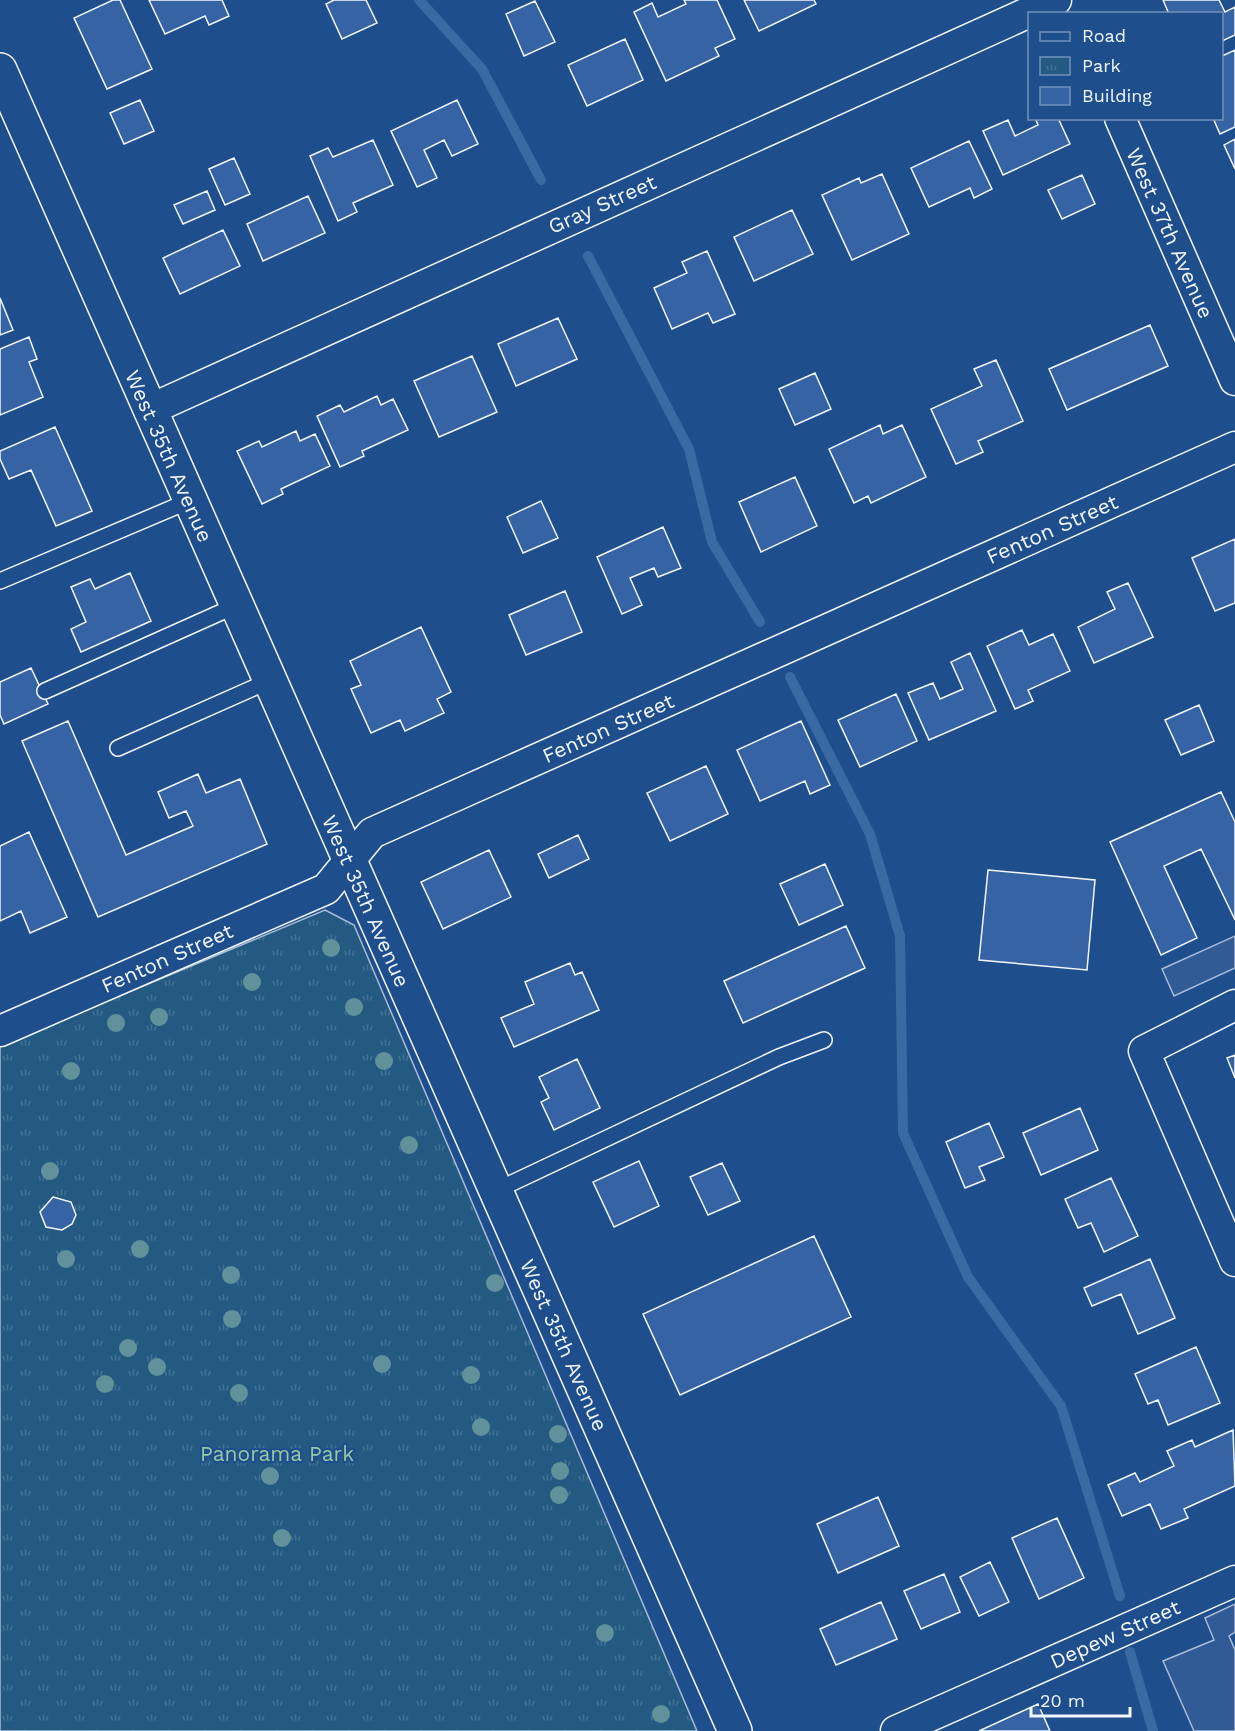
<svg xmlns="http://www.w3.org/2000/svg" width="1235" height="1731" font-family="'Work Sans',sans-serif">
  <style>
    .park { fill: url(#park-tufts); stroke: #a8bbd7; stroke-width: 1.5 }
    .parking { fill: #305b95; stroke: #a8bbd7; stroke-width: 1.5 }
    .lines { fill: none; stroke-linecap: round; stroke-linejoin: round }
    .stream { stroke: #3b69a3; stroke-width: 10 }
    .building { fill: #3563a3; stroke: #f2f6ff; stroke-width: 1.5 }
    .lane-casing { stroke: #f2f6ff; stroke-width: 18 }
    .street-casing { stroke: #f2f6ff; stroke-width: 33 }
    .secondary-casing { stroke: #f2f6ff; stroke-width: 36 }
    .lane { stroke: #1f4e8c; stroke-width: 15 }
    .street { stroke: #1f4e8c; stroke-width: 30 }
    .secondary { stroke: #1f4e8c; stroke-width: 33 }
    .tree { fill: #61919a }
    .labels { text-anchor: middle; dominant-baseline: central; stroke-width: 4.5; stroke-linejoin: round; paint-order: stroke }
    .street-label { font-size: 21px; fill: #f2f6ff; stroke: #1f4e8c }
    .park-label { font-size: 21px; fill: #97c8a6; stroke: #1f4e8c }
  </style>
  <defs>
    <pattern id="park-tufts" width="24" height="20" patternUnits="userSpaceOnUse" patternTransform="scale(1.5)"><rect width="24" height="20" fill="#245a82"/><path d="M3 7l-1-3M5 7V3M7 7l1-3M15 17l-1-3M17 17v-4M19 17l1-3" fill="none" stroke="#447295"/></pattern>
  </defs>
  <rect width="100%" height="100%" fill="#1f4e8c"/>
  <path class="park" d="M325,910L354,925L697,1731H0V1046Z"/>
  <path class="parking" d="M1235,936V968L1174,996L1162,969Z
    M1235,1604V1632L1229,1636L1235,1650V1731H1194L1163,1661L1214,1640L1205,1618Z"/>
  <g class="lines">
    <path class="stream" d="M419,0L482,69L541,180
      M588,256L689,449L712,542L760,622
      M790,677L870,834L900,936L903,1133L968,1277L1061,1406L1120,1596
      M1130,1652L1153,1731"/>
  </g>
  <path class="building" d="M113,0H120L152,69L107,89L74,18Z
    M149,0H222L229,16L209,25L205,16L165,34Z
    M334,0H366L377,23L342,39L326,4Z
    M684,0H717L735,39L715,48L719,56L666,81L634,12L652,3L658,17L686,4Z
    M744,0H814L816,4L759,31Z
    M1163,0H1219L1225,12L1235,7V35L1222,41V14H1169Z
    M535,1L555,42L524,56L506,14Z
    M625,39L643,80L587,106L568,65Z
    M1235,50V127L1220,134L1213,118H1222V56Z
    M140,100L154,131L124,144L110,113Z
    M457,100L478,144L452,156L444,140L424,150L437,178L417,187L391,131Z
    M1035,118H1058L1070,144L1003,175L983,131L1008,120L1015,136L1038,125Z
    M1235,139V169L1224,145Z
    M373,140L393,185L353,203L357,212L338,221L310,156L328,148L333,157Z
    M969,141L992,189L974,198L970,188L929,207L911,168Z
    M234,158L250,194L225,205L209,169Z
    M882,174L909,234L852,260L822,195L859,178L861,183Z
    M1082,175L1095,204L1062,219L1048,190Z
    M207,191L215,210L183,224L174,205Z
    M308,196L325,233L263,261L247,224Z
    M792,210L813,254L754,281L734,237Z
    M223,230L240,266L180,294L163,258Z
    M707,251L735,314L713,323L708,313L672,329L654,288L687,273L682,262Z
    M0,298L13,330L0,335Z
    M558,318L577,359L516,386L498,344Z
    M1150,325L1168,366L1067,410L1049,369Z
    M29,337L37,359L29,362L43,397L0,415V349Z
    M472,356L497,412L439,437L414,381Z
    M996,360L1023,421L978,441L983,452L956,464L931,409L982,386L974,369Z
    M815,373L831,409L795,425L779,389Z
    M377,396L381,405L393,399L408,430L362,451L364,456L340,467L317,416L340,405L344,412Z
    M880,425L883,434L902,425L926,477L871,503L868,496L854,503L829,449Z
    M55,427L92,511L56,526L31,470L9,479L0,459V451Z
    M296,431L300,441L315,434L330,466L281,489L283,494L262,504L237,451L259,441L262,447Z
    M795,477L817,526L761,552L739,502Z
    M541,501L558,538L523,553L507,517Z
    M663,527L681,568L658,577L654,568L630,578L642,605L622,614L597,557Z
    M1235,539V603L1215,611L1192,558Z
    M130,573L151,621L81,652L71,629L86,622L71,587L90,579L95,589Z
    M1128,583L1153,637L1094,663L1078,627L1115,609L1107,592Z
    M565,591L582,632L526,655L509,615Z
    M421,627L451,692L437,699L444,713L405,731L400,720L371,733L351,689L361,685L350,661Z
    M1022,630L1029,645L1053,634L1070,671L1028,690L1033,701L1015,709L987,646Z
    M970,653L996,711L929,740L908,693L933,683L940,699L963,689L951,662Z
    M31,668L48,704L4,724L0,715V682Z
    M896,694L917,741L860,767L838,720Z
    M1199,705L1214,741L1181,755L1165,720Z
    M68,721L126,855L193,826L186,811L169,818L158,792L198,774L206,793L240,779L267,844L98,917L22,741Z
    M801,721L830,785L810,794L805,781L760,801L737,750Z
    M706,766L728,814L670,841L647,793Z
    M1221,792L1235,822V920L1201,849L1164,866L1197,938L1161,955L1110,842Z
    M29,832L67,917L30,933L21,911L0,921V846Z
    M578,835L589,859L549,878L538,854Z
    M489,850L511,897L443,929L421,882Z
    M825,864L843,905L799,925L780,884Z
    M988,870L1095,880L1087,970L979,960Z
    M846,926L865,968L743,1023L724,981Z
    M570,963L575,975L582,972L599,1010L514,1047L501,1018L534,1004L525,982Z
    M1235,1055V1078L1227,1058Z
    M577,1059L600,1108L554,1130L541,1102L549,1098L539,1077Z
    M1080,1108L1098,1150L1041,1175L1023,1133Z
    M989,1123L1004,1157L979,1167L985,1180L965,1188L946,1142Z
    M639,1161L659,1206L614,1227L593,1182Z
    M722,1163L740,1201L708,1215L690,1177Z
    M1111,1178L1138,1236L1104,1252L1091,1223L1078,1228L1065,1199Z
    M53,1197L71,1202L76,1215L72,1224L62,1230L46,1227L40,1212Z
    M814,1236L851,1317L680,1395L643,1314Z
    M1150,1259L1175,1318L1138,1334L1121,1294L1092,1306L1084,1288Z
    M1196,1347L1220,1403L1168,1425L1158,1400L1148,1404L1135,1374Z
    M1233,1430L1235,1486L1184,1509L1188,1518L1161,1529L1150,1504L1122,1516L1108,1485L1135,1473L1140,1482L1174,1466L1167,1451L1192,1440L1195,1447Z
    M878,1497L899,1546L838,1573L817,1524Z
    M1057,1518L1084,1578L1039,1599L1012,1538Z
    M990,1562L1009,1602L979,1616L960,1577Z
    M944,1574L960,1612L921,1629L904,1591Z
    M881,1602L897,1639L836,1665L820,1629Z
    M1038,1704L1050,1731H979Z"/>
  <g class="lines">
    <g class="lane-casing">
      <path id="lane" d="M0,581L189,501
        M45,691L235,606
        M118,748L269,681
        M495,1191L779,1057L824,1040"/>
    </g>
    <g class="street-casing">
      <path id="street" d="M1120,118L1235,380
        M149,410L1056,0
        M1235,1005L1144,1051L1235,1261
        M0,1031L326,889L372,833L1235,447
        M896,1731L1235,1581"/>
    </g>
    <g class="secondary-casing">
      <path id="secondary" d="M0,70L735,1731"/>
    </g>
    <use href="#lane" class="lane"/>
    <use href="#street" class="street"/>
    <use href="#secondary" class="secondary"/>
  </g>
  <g class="tree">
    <circle cx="331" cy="948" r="9"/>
    <circle cx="252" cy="982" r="9"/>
    <circle cx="354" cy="1007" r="9"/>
    <circle cx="159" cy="1017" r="9"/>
    <circle cx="116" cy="1023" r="9"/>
    <circle cx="384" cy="1061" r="9"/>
    <circle cx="71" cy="1071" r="9"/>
    <circle cx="409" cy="1145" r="9"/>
    <circle cx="50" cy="1171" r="9"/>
    <circle cx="140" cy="1249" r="9"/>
    <circle cx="66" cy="1259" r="9"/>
    <circle cx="231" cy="1275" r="9"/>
    <circle cx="495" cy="1283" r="9"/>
    <circle cx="232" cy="1319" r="9"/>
    <circle cx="128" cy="1348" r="9"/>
    <circle cx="382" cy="1364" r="9"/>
    <circle cx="157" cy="1367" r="9"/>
    <circle cx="471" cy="1375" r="9"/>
    <circle cx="105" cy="1384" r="9"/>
    <circle cx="239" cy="1393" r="9"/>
    <circle cx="481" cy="1427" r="9"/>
    <circle cx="558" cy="1434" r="9"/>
    <circle cx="560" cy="1471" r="9"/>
    <circle cx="270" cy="1476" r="9"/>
    <circle cx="559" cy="1495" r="9"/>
    <circle cx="282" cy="1538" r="9"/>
    <circle cx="605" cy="1633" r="9"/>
    <circle cx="661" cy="1714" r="9"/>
  </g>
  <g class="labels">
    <g class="street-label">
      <text transform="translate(602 204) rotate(-24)">Gray Street</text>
      <text transform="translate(1170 233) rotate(66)">West 37th Avenue</text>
      <text transform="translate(169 456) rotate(66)">West 35th Avenue</text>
      <text transform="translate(1052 529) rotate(-24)">Fenton Street</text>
      <text transform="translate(608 728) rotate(-24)">Fenton Street</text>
      <text transform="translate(366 901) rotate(66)">West 35th Avenue</text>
      <text transform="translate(167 958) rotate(-24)">Fenton Street</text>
      <text transform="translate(564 1345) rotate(66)">West 35th Avenue</text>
      <text transform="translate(1115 1634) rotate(-24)">Depew Street</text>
    </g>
    <g class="park-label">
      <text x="277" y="1453">Panorama Park</text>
    </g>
  </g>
  <rect x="1028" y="12" width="195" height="108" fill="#1f4e8c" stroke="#7391ba" stroke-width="1.5"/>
  <rect x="1040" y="32" width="30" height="9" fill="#1f4e8c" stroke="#7391ba" stroke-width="1.5"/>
  <text x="1082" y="42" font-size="18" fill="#f2f6ff">Road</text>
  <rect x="1040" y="57" width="30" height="18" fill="url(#park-tufts)" stroke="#7391ba" stroke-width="1.5"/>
  <text x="1082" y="72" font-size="18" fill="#f2f6ff">Park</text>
  <rect x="1040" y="87" width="30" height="18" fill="#3563a3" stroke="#7391ba" stroke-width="1.5"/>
  <text x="1082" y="102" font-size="18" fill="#f2f6ff">Building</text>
  <path d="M1031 1707v9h99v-9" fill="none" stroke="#f2f6ff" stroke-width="3"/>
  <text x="1040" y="1707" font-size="18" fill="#f2f6ff" stroke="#1f4e8c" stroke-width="4.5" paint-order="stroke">20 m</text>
</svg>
